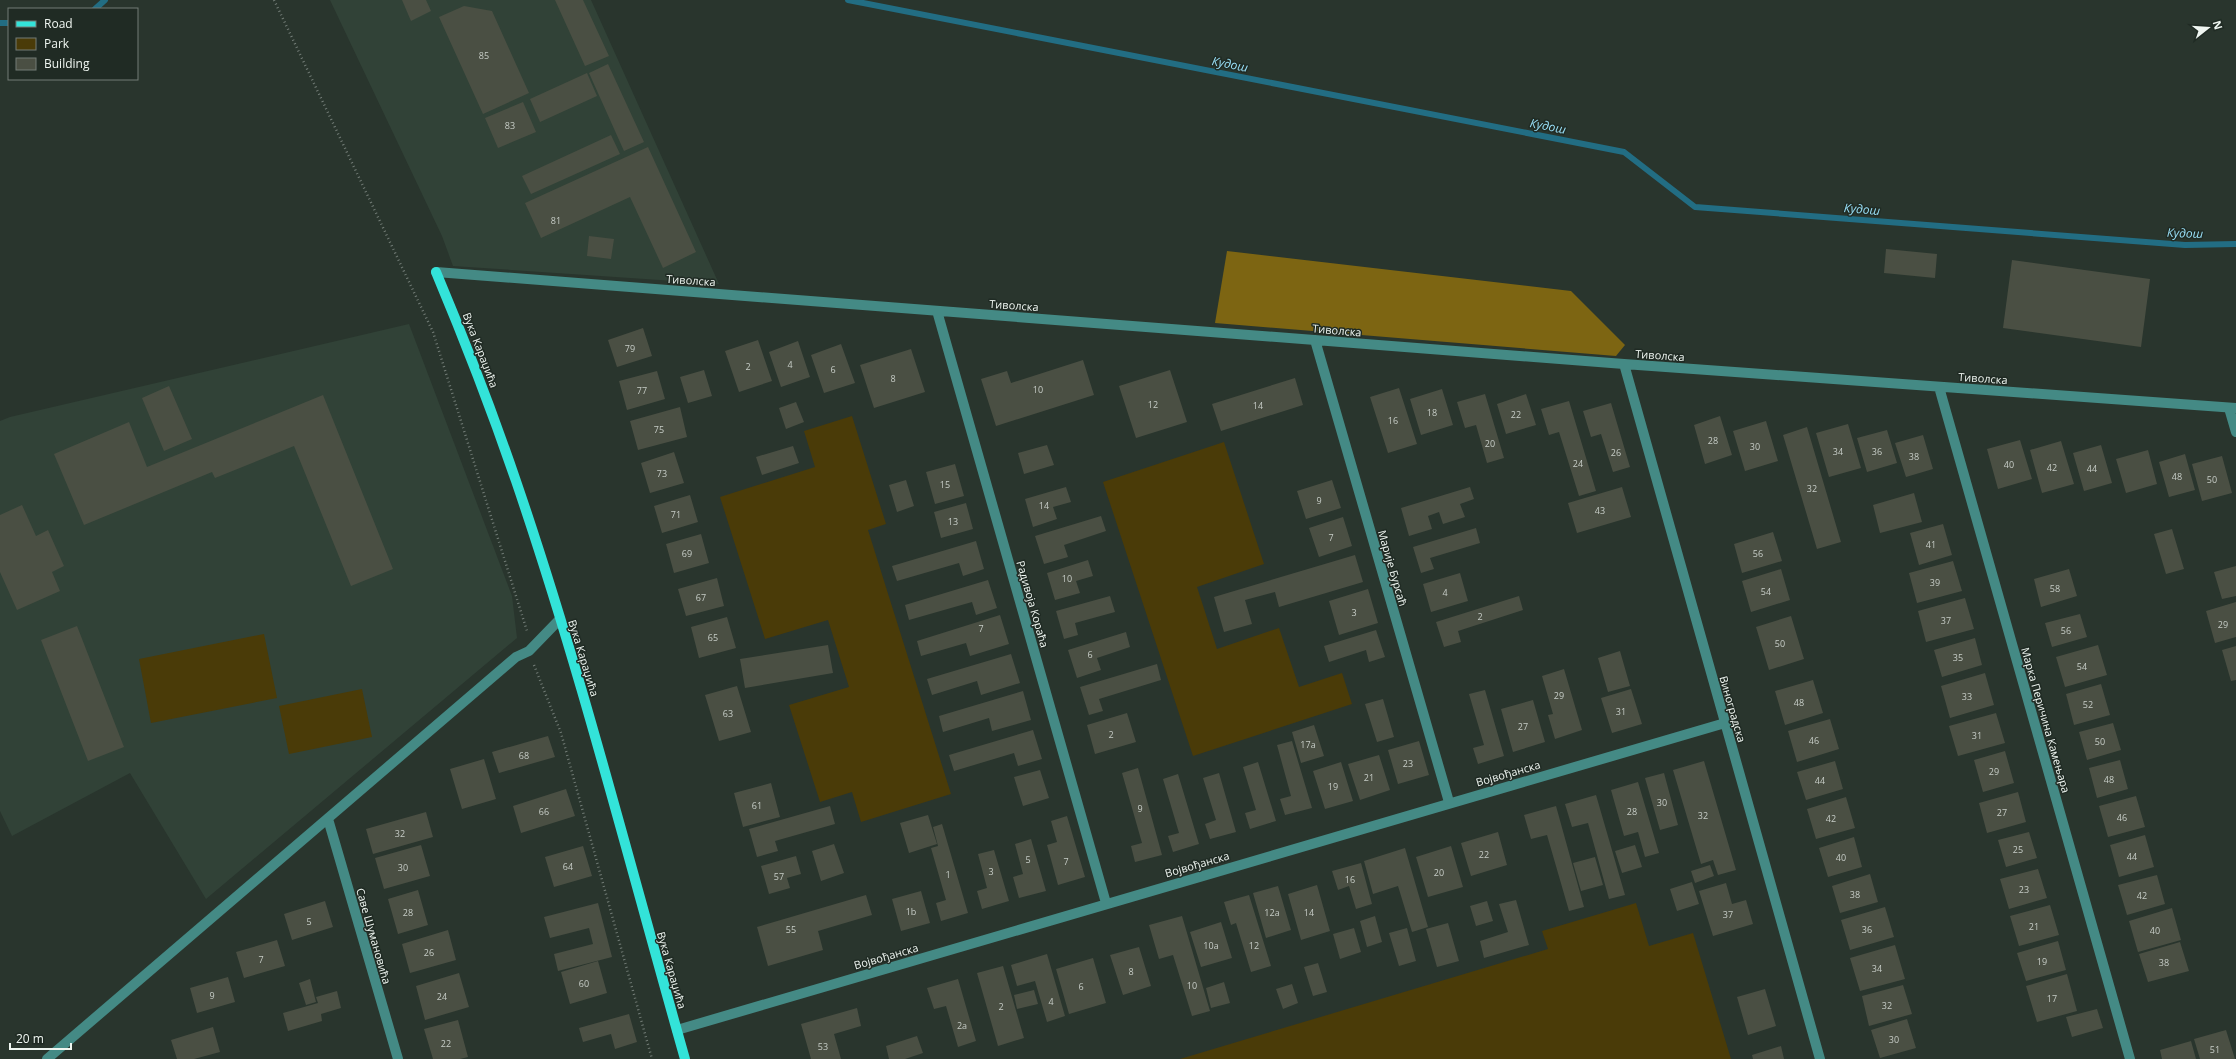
<svg xmlns="http://www.w3.org/2000/svg" width="2236" height="1059" font-family="'Open Sans',sans-serif">
  <style>
    .built { fill: #314237 }
    .green { fill: #4a3b08 }
    .forest { fill: #7d6512 }
    .lines { fill: none; stroke-linecap: round; stroke-linejoin: round }
    .stream { stroke: #226d83; stroke-width: 6 }
    .building { fill: #4a4f43 }
    .path { stroke: #727c76; stroke-width: 2.5; stroke-dasharray: 1 3; stroke-linecap: butt }
    .minor { stroke: #448a85; stroke-width: 10 }
    .major { stroke: #33e3d9; stroke-width: 10 }
    .labels { text-anchor: middle; dominant-baseline: central; stroke-width: 3; stroke-linejoin: round; paint-order: stroke }
    .number-label { font-size: 9px; fill: #c6ccc6 }
    .street-label { font-size: 11px; fill: #eff6f1; stroke: #202b24 }
    .water-label { font-size: 12px; font-style: italic; fill: #98def6; stroke: #202b24 }
  </style>
  <rect width="100%" height="100%" fill="#29352d"/>
  <path class="built" d="M330,0H591L719,284L453,266L442,236Z
    M409,324L512,596L517,638L206,899L130,773L12,836L0,811V421L10,417Z"/>
  <path class="green" d="M852,416L886,524L868,530L951,794L861,822L852,792L820,802L789,705L849,687L828,620L765,639L720,497L815,467L804,431Z
    M1224,442L1264,564L1197,587L1217,649L1279,628L1299,687L1342,673L1352,704L1193,756L1103,482Z
    M264,634L277,698L151,723L139,659Z
    M362,689L372,737L289,754L279,706Z
    M1636,903L1649,946L1693,933L1731,1059H1180L1548,949L1542,931Z"/>
  <path class="forest" d="M1227,251L1571,291L1625,345L1616,356L1215,323Z"/>
  <g class="lines">
    <path class="stream" d="M848,0L1624,152L1695,207L2185,245L2236,244
      M95,9L105,0
      M0,23H9"/>
  </g>
  <path class="building" d="M402,0H426L431,11L411,21Z
    M555,0H583L609,56L585,66Z
    M464,6L492,11L529,93L483,114L439,17Z
    M608,64L644,142L624,151L589,73Z
    M587,73L597,96L540,122L530,99Z
    M523,102L536,132L498,148L485,118Z
    M611,135L620,154L531,194L522,176Z
    M648,147L696,252L663,268L630,197L541,238L525,203Z
    M589,236L614,239L611,259L587,256Z
    M1886,249L1937,254L1935,278L1884,273Z
    M2012,260L2150,279L2141,347L2003,328Z
    M643,328L652,356L617,367L608,340Z
    M758,340L772,381L739,392L725,351Z
    M798,341L810,377L781,387L769,352Z
    M841,344L855,383L824,393L811,355Z
    M911,349L925,392L874,408L860,365Z
    M1083,360L1094,395L996,426L981,379L1007,371L1011,383Z
    M704,370L712,396L688,403L680,377Z
    M1170,370L1187,422L1136,438L1119,386Z
    M657,371L665,399L627,410L619,381Z
    M1295,378L1303,405L1221,431L1212,404Z
    M169,386L192,439L164,451L142,398Z
    M1399,388L1417,444L1388,453L1370,397Z
    M1442,389L1453,425L1421,435L1410,399Z
    M1485,394L1504,458L1487,463L1476,425L1465,428L1457,402Z
    M1526,394L1536,425L1506,434L1497,404Z
    M323,395L393,569L351,586L294,446L215,478L212,472L84,525L54,454L129,422L147,467Z
    M1569,401L1596,491L1579,496L1559,432L1549,435L1541,409Z
    M796,402L804,422L786,429L779,408Z
    M1611,403L1630,467L1613,472L1601,434L1591,437L1583,411Z
    M680,407L687,437L638,450L630,421Z
    M1720,416L1732,455L1705,464L1694,425Z
    M1766,421L1778,461L1745,471L1733,431Z
    M1848,424L1861,468L1829,477L1816,433Z
    M1807,427L1841,542L1817,549L1783,435Z
    M1887,430L1897,463L1867,472L1857,438Z
    M1923,435L1933,469L1906,477L1895,443Z
    M2020,440L2032,479L1998,489L1987,449Z
    M2061,441L2074,484L2042,493L2030,450Z
    M1047,445L1054,465L1024,474L1018,453Z
    M2101,445L2112,483L2084,491L2073,453Z
    M793,446L799,463L762,475L756,457Z
    M2148,450L2157,484L2126,493L2116,459Z
    M674,452L684,483L650,493L641,463Z
    M2185,454L2195,490L2169,497L2159,462Z
    M2222,456L2232,493L2202,501L2192,464Z
    M955,464L964,496L935,504L926,472Z
    M906,480L914,506L897,512L889,485Z
    M1332,480L1341,508L1306,519L1297,491Z
    M1066,487L1071,502L1053,507L1057,519L1033,527L1025,499Z
    M1470,487L1474,499L1460,504L1465,517L1443,524L1439,512L1428,516L1432,529L1409,536L1401,508Z
    M1622,487L1631,517L1577,533L1568,503Z
    M1914,493L1922,522L1880,533L1873,505Z
    M690,495L698,522L662,533L654,506Z
    M966,503L973,529L941,538L934,512Z
    M22,505L36,536L48,530L64,566L52,572L60,591L17,610L0,572V515Z
    M1101,516L1106,531L1064,545L1068,557L1044,564L1035,536Z
    M1343,517L1352,546L1319,557L1309,528Z
    M1943,524L1952,555L1919,565L1910,533Z
    M1476,528L1480,543L1430,558L1434,569L1421,573L1413,547Z
    M2172,529L2184,569L2166,574L2154,534Z
    M1773,532L1782,561L1742,573L1734,544Z
    M701,534L709,563L674,573L666,544Z
    M976,541L984,569L963,576L959,563L897,581L892,566Z
    M1355,555L1363,582L1279,607L1275,592L1245,600L1252,624L1224,632L1214,597Z
    M1088,560L1093,576L1076,581L1080,593L1055,600L1047,573Z
    M1953,561L1962,591L1917,603L1909,573Z
    M2236,566V596L2222,599L2214,572Z
    M1781,569L1790,600L1751,612L1742,581Z
    M2069,569L2077,596L2041,607L2034,579Z
    M1460,573L1468,601L1431,612L1423,584Z
    M717,578L724,606L686,616L678,589Z
    M988,580L997,608L976,615L972,602L909,620L905,605Z
    M1368,589L1378,623L1339,635L1329,601Z
    M1110,596L1115,612L1075,623L1078,635L1064,639L1056,611Z
    M1519,596L1523,610L1458,631L1461,642L1444,647L1436,622Z
    M1965,598L1974,629L1926,642L1918,611Z
    M2236,602V637L2215,643L2206,611Z
    M2080,614L2087,637L2052,647L2045,623Z
    M1000,615L1009,644L970,656L966,643L921,656L917,641Z
    M1791,616L1804,659L1769,670L1756,627Z
    M727,617L736,648L699,658L691,627Z
    M77,626L124,747L88,761L41,640Z
    M1376,630L1385,657L1369,662L1366,650L1329,662L1324,646Z
    M1126,632L1130,647L1097,658L1101,670L1077,678L1068,650Z
    M1975,638L1982,665L1942,677L1934,650Z
    M828,645L833,673L745,688L740,659Z
    M2098,645L2107,675L2065,687L2056,657Z
    M2236,646V680L2231,681L2222,650Z
    M1620,651L1630,686L1608,692L1598,658Z
    M1011,654L1020,683L981,695L977,681L932,695L927,679Z
    M1157,664L1161,680L1099,699L1103,711L1089,715L1080,687Z
    M1564,669L1582,730L1555,739L1548,715L1553,714L1542,676Z
    M1985,673L1994,705L1950,718L1941,686Z
    M1813,680L1823,713L1785,725L1775,691Z
    M2101,684L2110,715L2074,725L2066,694Z
    M737,686L751,732L719,741L705,695Z
    M1631,689L1642,724L1612,733L1601,698Z
    M1485,690L1504,756L1478,764L1473,748L1484,745L1469,694Z
    M1023,691L1031,720L992,731L989,718L943,732L939,716Z
    M1383,699L1394,737L1377,742L1365,704Z
    M1533,700L1545,742L1513,752L1501,709Z
    M1127,713L1136,742L1095,754L1087,725Z
    M1996,713L2005,743L1958,756L1949,726Z
    M1830,719L1839,749L1797,762L1788,731Z
    M2113,723L2121,750L2087,760L2079,732Z
    M1314,725L1324,756L1301,763L1292,732Z
    M1033,730L1042,759L1018,766L1014,753L954,771L949,755Z
    M548,736L555,757L499,773L492,752Z
    M1292,741L1312,808L1285,815L1280,799L1291,796L1277,745Z
    M1419,741L1429,775L1398,784L1388,750Z
    M2005,751L2014,783L1983,792L1974,760Z
    M1379,755L1390,790L1360,800L1348,764Z
    M484,759L496,799L462,809L450,769Z
    M2120,760L2128,789L2097,798L2089,768Z
    M1704,761L1736,870L1718,875L1713,860L1701,864L1673,770Z
    M1835,761L1843,789L1806,800L1797,772Z
    M1258,762L1276,821L1250,829L1245,813L1256,810L1243,767Z
    M1341,762L1353,801L1325,809L1313,771Z
    M1138,768L1162,855L1135,862L1131,846L1142,843L1122,773Z
    M1040,770L1049,798L1023,806L1014,777Z
    M1219,773L1236,832L1210,839L1205,824L1216,820L1203,778Z
    M1664,773L1678,825L1660,830L1645,778Z
    M1178,774L1199,844L1173,852L1168,836L1179,833L1163,779Z
    M1638,782L1659,853L1645,857L1638,832L1624,836L1611,790Z
    M771,783L780,817L743,827L734,793Z
    M566,789L575,816L521,833L513,806Z
    M2018,792L2026,822L1987,833L1979,803Z
    M1596,795L1625,895L1609,899L1588,823L1572,827L1565,804Z
    M2136,796L2145,827L2108,837L2099,806Z
    M1846,797L1855,828L1816,839L1807,809Z
    M830,806L835,824L775,841L778,851L757,857L749,829Z
    M1556,806L1584,907L1569,911L1547,835L1531,839L1524,815Z
    M426,812L433,837L373,854L366,829Z
    M928,815L937,844L909,853L900,823Z
    M1067,816L1085,877L1058,885L1047,845L1057,842L1051,821Z
    M942,824L968,913L941,921L936,903L946,900L931,848L938,846L933,827Z
    M1498,832L1507,865L1471,876L1461,843Z
    M2029,832L2037,858L2006,867L1998,840Z
    M2145,835L2154,867L2119,877L2110,845Z
    M1854,837L1862,867L1828,877L1819,848Z
    M1031,839L1046,891L1019,898L1013,877L1023,874L1015,844Z
    M834,844L844,873L821,881L812,851Z
    M421,845L430,876L384,889L375,858Z
    M1635,845L1642,867L1622,873L1615,851Z
    M583,846L592,876L554,887L545,857Z
    M1451,846L1463,887L1428,897L1416,857Z
    M1405,848L1428,927L1412,932L1398,886L1373,894L1364,861Z
    M994,850L1009,901L982,909L977,891L987,888L978,854Z
    M796,856L801,874L787,878L790,888L769,894L761,866Z
    M1595,857L1603,885L1581,891L1573,863Z
    M1361,863L1372,904L1356,909L1349,886L1338,890L1332,871Z
    M1710,865L1714,876L1695,883L1691,871Z
    M2038,869L2047,898L2009,909L2000,879Z
    M1870,874L1878,902L1840,913L1832,886Z
    M2157,875L2165,904L2127,915L2118,885Z
    M1692,882L1699,904L1677,911L1670,889Z
    M1726,883L1732,904L1746,900L1753,924L1713,936L1699,891Z
    M1317,885L1330,931L1301,940L1288,894Z
    M1278,886L1291,930L1266,938L1253,893Z
    M418,890L428,925L398,934L388,899Z
    M921,891L930,923L901,931L892,899Z
    M866,895L872,915L818,931L823,950L768,966L757,927Z
    M1249,895L1271,966L1251,972L1236,923L1231,925L1224,902Z
    M1516,900L1529,945L1484,958L1480,941L1508,932L1499,904Z
    M325,901L333,927L292,940L284,914Z
    M1487,901L1493,921L1476,926L1470,906Z
    M598,903L612,957L558,971L554,954L593,944L589,928L550,938L544,917Z
    M2050,905L2059,935L2019,946L2010,916Z
    M1885,907L1894,937L1850,950L1841,920Z
    M2172,908L2181,940L2138,952L2129,921Z
    M1182,916L1210,1011L1192,1016L1173,955L1159,959L1149,925Z
    M1375,916L1382,942L1367,947L1360,921Z
    M1221,922L1232,958L1201,967L1190,932Z
    M1448,923L1459,961L1437,967L1426,929Z
    M1354,928L1361,952L1340,959L1333,934Z
    M1407,928L1416,961L1399,966L1389,933Z
    M448,930L456,960L410,973L402,944Z
    M277,940L285,966L244,978L236,952Z
    M2058,941L2066,970L2026,981L2017,953Z
    M2180,942L2189,971L2148,982L2139,954Z
    M1895,945L1905,979L1860,991L1850,958Z
    M1139,947L1151,986L1123,995L1110,955Z
    M1047,954L1065,1016L1047,1022L1035,981L1017,986L1011,965Z
    M1093,958L1106,1003L1069,1014L1056,969Z
    M598,961L607,993L570,1004L561,972Z
    M1318,963L1327,992L1313,996L1304,967Z
    M1003,966L1024,1038L998,1046L977,973Z
    M459,973L469,1007L425,1020L416,986Z
    M2067,974L2077,1011L2037,1022L2026,986Z
    M228,977L235,1002L197,1013L190,988Z
    M310,979L316,1002L306,1005L299,983Z
    M958,979L976,1041L958,1047L946,1006L934,1009L927,988Z
    M1224,982L1230,1003L1211,1008L1206,988Z
    M1292,984L1298,1003L1283,1009L1276,989Z
    M1903,985L1912,1014L1869,1026L1862,996Z
    M1765,989L1776,1026L1748,1035L1737,997Z
    M1034,990L1038,1004L1017,1009L1014,995Z
    M337,991L341,1008L321,1014L322,1021L288,1031L283,1013L318,1003L316,997Z
    M857,1008L861,1026L834,1034L841,1059H811L801,1024Z
    M2097,1009L2103,1028L2072,1037L2066,1017Z
    M629,1014L637,1042L615,1049L611,1034L583,1042L579,1028Z
    M1907,1019L1916,1048L1880,1058L1871,1030Z
    M458,1020L468,1057L460,1059H433L424,1029Z
    M213,1027L220,1052L194,1059H177L171,1040Z
    M2226,1030L2235,1059H2200L2194,1039Z
    M917,1036L923,1053L905,1059H889L886,1046Z
    M2191,1041L2196,1059H2162L2160,1050Z
    M1781,1046L1784,1059H1753L1752,1055Z"/>
  <g class="lines">
    <path class="path" d="M274,0L433,332L527,631
      M534,665L561,733L652,1059"/>
    <path class="minor" d="M436,272L1624,364L2236,408
      M937,311L1106,903
      M1315,340L1449,802
      M1624,364L1820,1059
      M1939,387L2130,1059
      M2229,408L2236,432
      M328,819L398,1059
      M677,1030L1725,723
      M47,1059L516,657L529,651L560,619"/>
    <path class="major" d="M436,272C465,341 492,411 516,481C581,671 630,866 685,1059"/>
  </g>
  <g class="labels">
    <g class="number-label">
      <text x="484" y="55">85</text>
      <text x="510" y="125">83</text>
      <text x="556" y="220">81</text>
      <text x="630" y="348">79</text>
      <text x="790" y="364">4</text>
      <text x="748" y="366">2</text>
      <text x="833" y="369">6</text>
      <text x="893" y="378">8</text>
      <text x="1038" y="389">10</text>
      <text x="642" y="390">77</text>
      <text x="1153" y="404">12</text>
      <text x="1258" y="405">14</text>
      <text x="1432" y="412">18</text>
      <text x="1516" y="414">22</text>
      <text x="1393" y="420">16</text>
      <text x="659" y="429">75</text>
      <text x="1713" y="440">28</text>
      <text x="1490" y="443">20</text>
      <text x="1755" y="446">30</text>
      <text x="1838" y="451">34</text>
      <text x="1877" y="451">36</text>
      <text x="1616" y="452">26</text>
      <text x="1914" y="456">38</text>
      <text x="1578" y="463">24</text>
      <text x="2009" y="464">40</text>
      <text x="2052" y="467">42</text>
      <text x="2092" y="468">44</text>
      <text x="662" y="473">73</text>
      <text x="2177" y="476">48</text>
      <text x="2212" y="479">50</text>
      <text x="945" y="484">15</text>
      <text x="1812" y="488">32</text>
      <text x="1319" y="500">9</text>
      <text x="1044" y="505">14</text>
      <text x="1600" y="510">43</text>
      <text x="676" y="514">71</text>
      <text x="953" y="521">13</text>
      <text x="1331" y="537">7</text>
      <text x="1931" y="544">41</text>
      <text x="687" y="553">69</text>
      <text x="1758" y="553">56</text>
      <text x="1067" y="578">10</text>
      <text x="1935" y="582">39</text>
      <text x="2055" y="588">58</text>
      <text x="1766" y="591">54</text>
      <text x="1445" y="592">4</text>
      <text x="701" y="597">67</text>
      <text x="1354" y="612">3</text>
      <text x="1480" y="616">2</text>
      <text x="1946" y="620">37</text>
      <text x="2223" y="624">29</text>
      <text x="981" y="628">7</text>
      <text x="2066" y="630">56</text>
      <text x="713" y="637">65</text>
      <text x="1780" y="643">50</text>
      <text x="1090" y="654">6</text>
      <text x="1958" y="657">35</text>
      <text x="2082" y="666">54</text>
      <text x="1559" y="695">29</text>
      <text x="1967" y="696">33</text>
      <text x="1799" y="702">48</text>
      <text x="2088" y="704">52</text>
      <text x="1621" y="711">31</text>
      <text x="728" y="713">63</text>
      <text x="1523" y="726">27</text>
      <text x="1111" y="734">2</text>
      <text x="1977" y="735">31</text>
      <text x="1814" y="740">46</text>
      <text x="2100" y="741">50</text>
      <text x="1308" y="744">17a</text>
      <text x="524" y="755">68</text>
      <text x="1408" y="763">23</text>
      <text x="1994" y="771">29</text>
      <text x="1369" y="777">21</text>
      <text x="2109" y="779">48</text>
      <text x="1820" y="780">44</text>
      <text x="1333" y="786">19</text>
      <text x="1662" y="802">30</text>
      <text x="757" y="805">61</text>
      <text x="1140" y="808">9</text>
      <text x="544" y="811">66</text>
      <text x="1632" y="811">28</text>
      <text x="2002" y="812">27</text>
      <text x="1703" y="815">32</text>
      <text x="2122" y="817">46</text>
      <text x="1831" y="818">42</text>
      <text x="400" y="833">32</text>
      <text x="2018" y="849">25</text>
      <text x="1484" y="854">22</text>
      <text x="2132" y="856">44</text>
      <text x="1841" y="857">40</text>
      <text x="1028" y="859">5</text>
      <text x="1066" y="861">7</text>
      <text x="568" y="866">64</text>
      <text x="403" y="867">30</text>
      <text x="991" y="871">3</text>
      <text x="1439" y="872">20</text>
      <text x="948" y="874">1</text>
      <text x="779" y="876">57</text>
      <text x="1350" y="879">16</text>
      <text x="2024" y="889">23</text>
      <text x="1855" y="894">38</text>
      <text x="2142" y="895">42</text>
      <text x="911" y="911">1b</text>
      <text x="408" y="912">28</text>
      <text x="1272" y="912">12a</text>
      <text x="1309" y="912">14</text>
      <text x="1728" y="914">37</text>
      <text x="309" y="921">5</text>
      <text x="2034" y="926">21</text>
      <text x="791" y="929">55</text>
      <text x="1867" y="929">36</text>
      <text x="2155" y="930">40</text>
      <text x="1211" y="945">10a</text>
      <text x="1254" y="945">12</text>
      <text x="429" y="952">26</text>
      <text x="261" y="959">7</text>
      <text x="2042" y="961">19</text>
      <text x="2164" y="962">38</text>
      <text x="1877" y="968">34</text>
      <text x="1131" y="971">8</text>
      <text x="584" y="983">60</text>
      <text x="1192" y="985">10</text>
      <text x="1081" y="986">6</text>
      <text x="212" y="995">9</text>
      <text x="442" y="996">24</text>
      <text x="2052" y="998">17</text>
      <text x="1051" y="1001">4</text>
      <text x="1887" y="1005">32</text>
      <text x="1001" y="1006">2</text>
      <text x="962" y="1025">2a</text>
      <text x="1894" y="1039">30</text>
      <text x="446" y="1043">22</text>
      <text x="823" y="1046">53</text>
      <text x="2215" y="1049">51</text>
    </g>
    <g class="street-label">
      <text transform="translate(691 280) rotate(4)">Тиволска</text>
      <text transform="translate(1014 305) rotate(4)">Тиволска</text>
      <text transform="translate(1337 330) rotate(5)">Тиволска</text>
      <text transform="translate(481 350) rotate(69)">Вука Караџића</text>
      <text transform="translate(1660 355) rotate(4)">Тиволска</text>
      <text transform="translate(1983 378) rotate(4)">Тиволска</text>
      <text transform="translate(1393 568) rotate(74)">Марије Бурсаћ</text>
      <text transform="translate(1033 604) rotate(74)">Радивоја Кораћа</text>
      <text transform="translate(584 658) rotate(73)">Вука Караџића</text>
      <text transform="translate(1733 709) rotate(74)">Виноградска</text>
      <text transform="translate(2046 720) rotate(74)">Марка Перичина Камењара</text>
      <text transform="translate(1508 773) rotate(-16)">Војвођанска</text>
      <text transform="translate(1197 864) rotate(-16)">Војвођанска</text>
      <text transform="translate(374 936) rotate(74)">Саве Шумановића</text>
      <text transform="translate(886 956) rotate(-16)">Војвођанска</text>
      <text transform="translate(672 970) rotate(74)">Вука Караџића</text>
    </g>
    <g class="water-label">
      <text transform="translate(1230 64) rotate(11)">Кудош</text>
      <text transform="translate(1548 126) rotate(11)">Кудош</text>
      <text transform="translate(1862 209) rotate(5)">Кудош</text>
      <text transform="translate(2185 233) rotate(2)">Кудош</text>
    </g>
  </g>
  <rect x="8" y="8" width="130" height="72" fill="#202b24" stroke="#737c76"/>
  <rect x="16" y="21" width="20" height="6" fill="#33e3d9" stroke="#737c76"/>
  <text x="44" y="28" font-size="12" fill="#eff6f1">Road</text>
  <rect x="16" y="38" width="20" height="12" fill="#4a3b08" stroke="#737c76"/>
  <text x="44" y="48" font-size="12" fill="#eff6f1">Park</text>
  <rect x="16" y="58" width="20" height="12" fill="#4a4f43" stroke="#737c76"/>
  <text x="44" y="68" font-size="12" fill="#eff6f1">Building</text>
  <g transform="translate(2208 28) rotate(73)" stroke="#202b24" stroke-width="3" paint-order="stroke">
  <path d="M0-3L7 15L0 10L-7 15Z" fill="#eff6f1"/>
  <text y="-6" font-size="11" font-weight="bold" text-anchor="middle" fill="#eff6f1">N</text>
  </g>
  <path d="M10 1043v6h61v-6" fill="none" stroke="#eff6f1" stroke-width="2"/>
  <text x="16" y="1043" font-size="12" fill="#eff6f1" stroke="#202b24" stroke-width="3" paint-order="stroke">20 m</text>
</svg>
